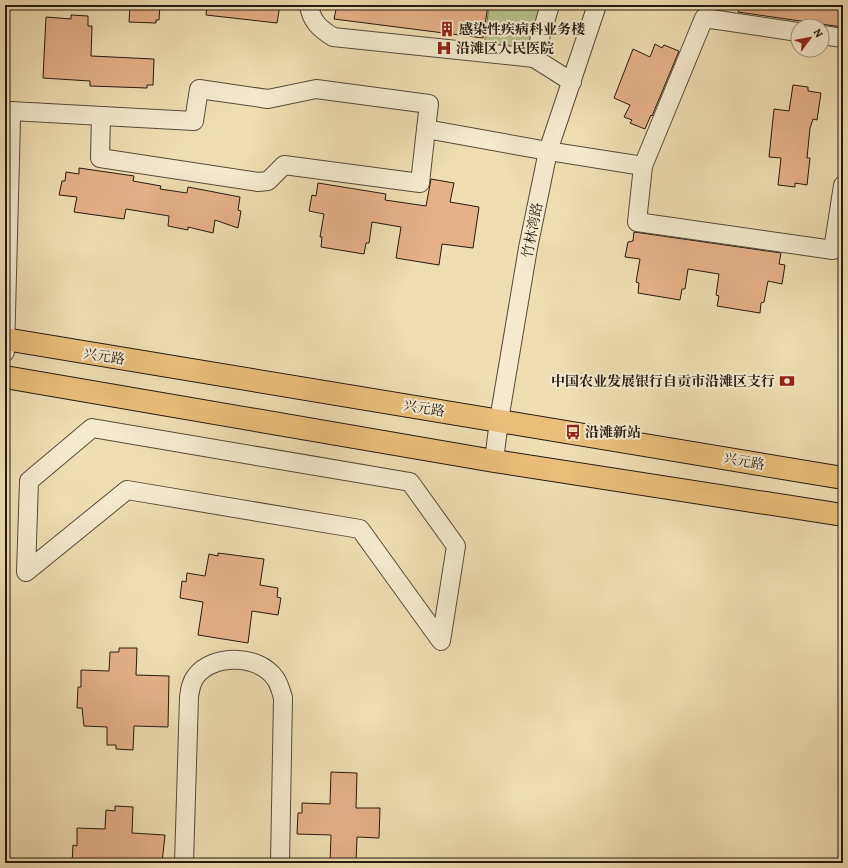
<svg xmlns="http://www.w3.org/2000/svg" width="848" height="868" font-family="Alegreya,'Noto Serif SC',serif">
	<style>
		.grass { fill: #b7c28e; stroke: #6e6e50 }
		.building { fill: #e5b189; stroke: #251a11 }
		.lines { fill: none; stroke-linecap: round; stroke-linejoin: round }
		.minor-casing { stroke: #584b3a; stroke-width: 20 }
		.major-casing { stroke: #251a11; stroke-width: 24 }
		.minor { stroke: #f5e9ce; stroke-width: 18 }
		.major { stroke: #e8be7a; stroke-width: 22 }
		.labels { text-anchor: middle; stroke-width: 4; stroke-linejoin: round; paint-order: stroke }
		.poi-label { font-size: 14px; font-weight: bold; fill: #251a11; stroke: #f5e9ce; text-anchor: start }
		.street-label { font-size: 14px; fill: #251a11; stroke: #f5e9ce }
	</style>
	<rect width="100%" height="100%" fill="#f0ddb3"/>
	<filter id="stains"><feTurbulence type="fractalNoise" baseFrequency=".005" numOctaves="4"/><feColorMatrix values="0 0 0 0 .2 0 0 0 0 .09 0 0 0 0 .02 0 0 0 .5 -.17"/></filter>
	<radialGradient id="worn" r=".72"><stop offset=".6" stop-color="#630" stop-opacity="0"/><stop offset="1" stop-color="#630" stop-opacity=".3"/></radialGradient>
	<path class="grass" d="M489,5H544L532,46L526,52L484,48Z"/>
	<g class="building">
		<path d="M130,5H160L159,20H156V23L129,22Z"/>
		<path d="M207,5H280L277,23L206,15Z"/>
		<path d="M337,5H488L483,38L334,19Z"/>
		<path d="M739,5H843L842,27L738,12Z"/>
		<path d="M71,15L88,16V26H92L91,56L154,59L153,85H147V88L90,86V81L43,78L46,17L71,19Z"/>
		<path d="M655,44L662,48L664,45L679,51L652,116L651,115L645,129L630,123L632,120L624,117L630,105L614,98L633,49L650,57Z"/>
		<path d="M793,85L808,87V91L821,93L817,120L813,119L810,128L807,158H810L807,185L795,183V187L778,185L781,158L769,157L774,109L789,111Z"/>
		<path d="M79,168L134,176L133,181L161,186L160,189L187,193L188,187L240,197L238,210L241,211L238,228L215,220L213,233L188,227V230L168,226L169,216L126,209L124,219L74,212L77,197L59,195L62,181H65L66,172L79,174Z"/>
		<path d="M431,179L454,183L450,202L479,207L473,248L442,244L439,265L396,258L401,227L372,222L369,243H366L364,254L321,247L322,237H320L324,214L309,211L312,195L316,196L318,183L386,194L385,200L426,206Z"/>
		<path d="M634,232L781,253L779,264L785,265L782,284L768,281L764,302L761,303L760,313L717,306L719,296L716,295L719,274L688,269L685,289H682L680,300L638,293L639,283L636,282L640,259L625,257L628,242L633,241Z"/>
		<path d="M218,553L264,559L260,585L278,588L277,597L281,598L278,615L252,611L248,643L198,635L203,602L180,598L182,581L186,582L187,573L205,576L209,554L218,556Z"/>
		<path d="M119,648H137L136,675L169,676L168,727L134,726L133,750L116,749V745H107V727L84,726L82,708H77L78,687H81V670L109,671L110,652H119Z"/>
		<path d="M331,772L357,773L356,808H380L379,838L357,837L356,863H330L331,835L297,834L298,813H302V803L330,804Z"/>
		<path d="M115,806L133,807L132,833L165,835L162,863H72L73,845L77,846V828L105,829L106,810L115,811Z"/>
	</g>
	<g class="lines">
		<g class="minor-casing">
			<g id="minor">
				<path d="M309,5C311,21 320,29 333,37L534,58L550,5"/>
				<path d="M798,32L704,18L643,166L637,222L833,250L843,185"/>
				<path d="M822,35L843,38"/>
				<path d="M534,58L572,82"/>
				<path d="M11,111L194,121L199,89L268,99L316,89L429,104L426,129L548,151L643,166"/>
				<path d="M101,116L100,158L258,182L268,181L284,165L420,183L426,129"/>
				<path d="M5,352L11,119"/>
				<path d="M92,428L410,482L456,546L441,641L360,529L127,490L26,572L29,481Z"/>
				<path d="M494,461L499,420L528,248L548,151L597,5"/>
				<path d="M184,863L189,697C190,690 191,682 196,676C213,654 258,654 275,678C279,683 281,691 283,698L280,863"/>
			</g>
		</g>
		<g class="major-casing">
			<g id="major">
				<path d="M5,339L843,478"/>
				<path d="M5,377L494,461L843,515"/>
			</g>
		</g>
		<use href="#minor" class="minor"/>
		<use href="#major" class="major"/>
	</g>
	<defs>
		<g id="building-bare" transform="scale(1.2)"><path d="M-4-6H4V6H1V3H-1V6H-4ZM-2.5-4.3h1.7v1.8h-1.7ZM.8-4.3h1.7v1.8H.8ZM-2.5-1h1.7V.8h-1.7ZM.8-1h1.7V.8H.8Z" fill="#8f2418" stroke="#f5e9ce" stroke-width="2.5" paint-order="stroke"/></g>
		<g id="hospital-bare" transform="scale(1.2)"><path d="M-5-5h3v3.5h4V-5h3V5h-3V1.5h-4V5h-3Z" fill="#8f2418" stroke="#f5e9ce" stroke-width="2.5" paint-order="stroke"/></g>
		<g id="bank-bare" transform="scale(1.2)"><path d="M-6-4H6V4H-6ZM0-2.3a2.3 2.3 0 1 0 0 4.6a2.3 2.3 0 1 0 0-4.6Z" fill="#8f2418" stroke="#f5e9ce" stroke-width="2.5" paint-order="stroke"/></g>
		<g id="bus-bare" transform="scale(1.2)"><path d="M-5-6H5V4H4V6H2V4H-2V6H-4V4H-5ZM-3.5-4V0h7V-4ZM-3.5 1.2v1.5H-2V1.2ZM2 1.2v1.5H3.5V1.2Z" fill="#8f2418" stroke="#f5e9ce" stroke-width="2.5" paint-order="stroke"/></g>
	</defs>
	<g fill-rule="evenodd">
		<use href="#building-bare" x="447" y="29"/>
		<use href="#hospital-bare" x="444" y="48"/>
		<use href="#bank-bare" x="787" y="381"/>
		<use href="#bus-bare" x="573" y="432"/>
	</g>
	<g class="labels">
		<g class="poi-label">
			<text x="459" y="34">感染性疾病科业务楼</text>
			<text x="456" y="53">沿滩区人民医院</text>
			<text x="775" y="386" text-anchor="end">中国农业发展银行自贡市沿滩区支行</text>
			<text x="585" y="437">沿滩新站</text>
		</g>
		<g class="street-label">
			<text transform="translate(532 230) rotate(-79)" y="5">竹林湾路</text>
			<text transform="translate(104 356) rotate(9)" y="5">兴元路</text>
			<text transform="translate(424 408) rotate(9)" y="5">兴元路</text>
			<text transform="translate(744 461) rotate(10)" y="5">兴元路</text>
		</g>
	</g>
	<rect width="848" height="868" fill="none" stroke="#f0ddb3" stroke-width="20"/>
	<rect x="6" y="6" width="836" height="856" fill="none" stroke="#251a11" stroke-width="2"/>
	<rect x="10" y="10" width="828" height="848" fill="none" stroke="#251a11"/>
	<g transform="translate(810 38) rotate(58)"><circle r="19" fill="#f5e9ce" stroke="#a29682"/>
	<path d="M0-3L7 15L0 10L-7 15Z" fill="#8f2418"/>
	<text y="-6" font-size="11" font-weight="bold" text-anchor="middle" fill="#251a11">N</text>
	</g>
	<rect width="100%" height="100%" filter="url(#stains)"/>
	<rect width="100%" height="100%" fill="url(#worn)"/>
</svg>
